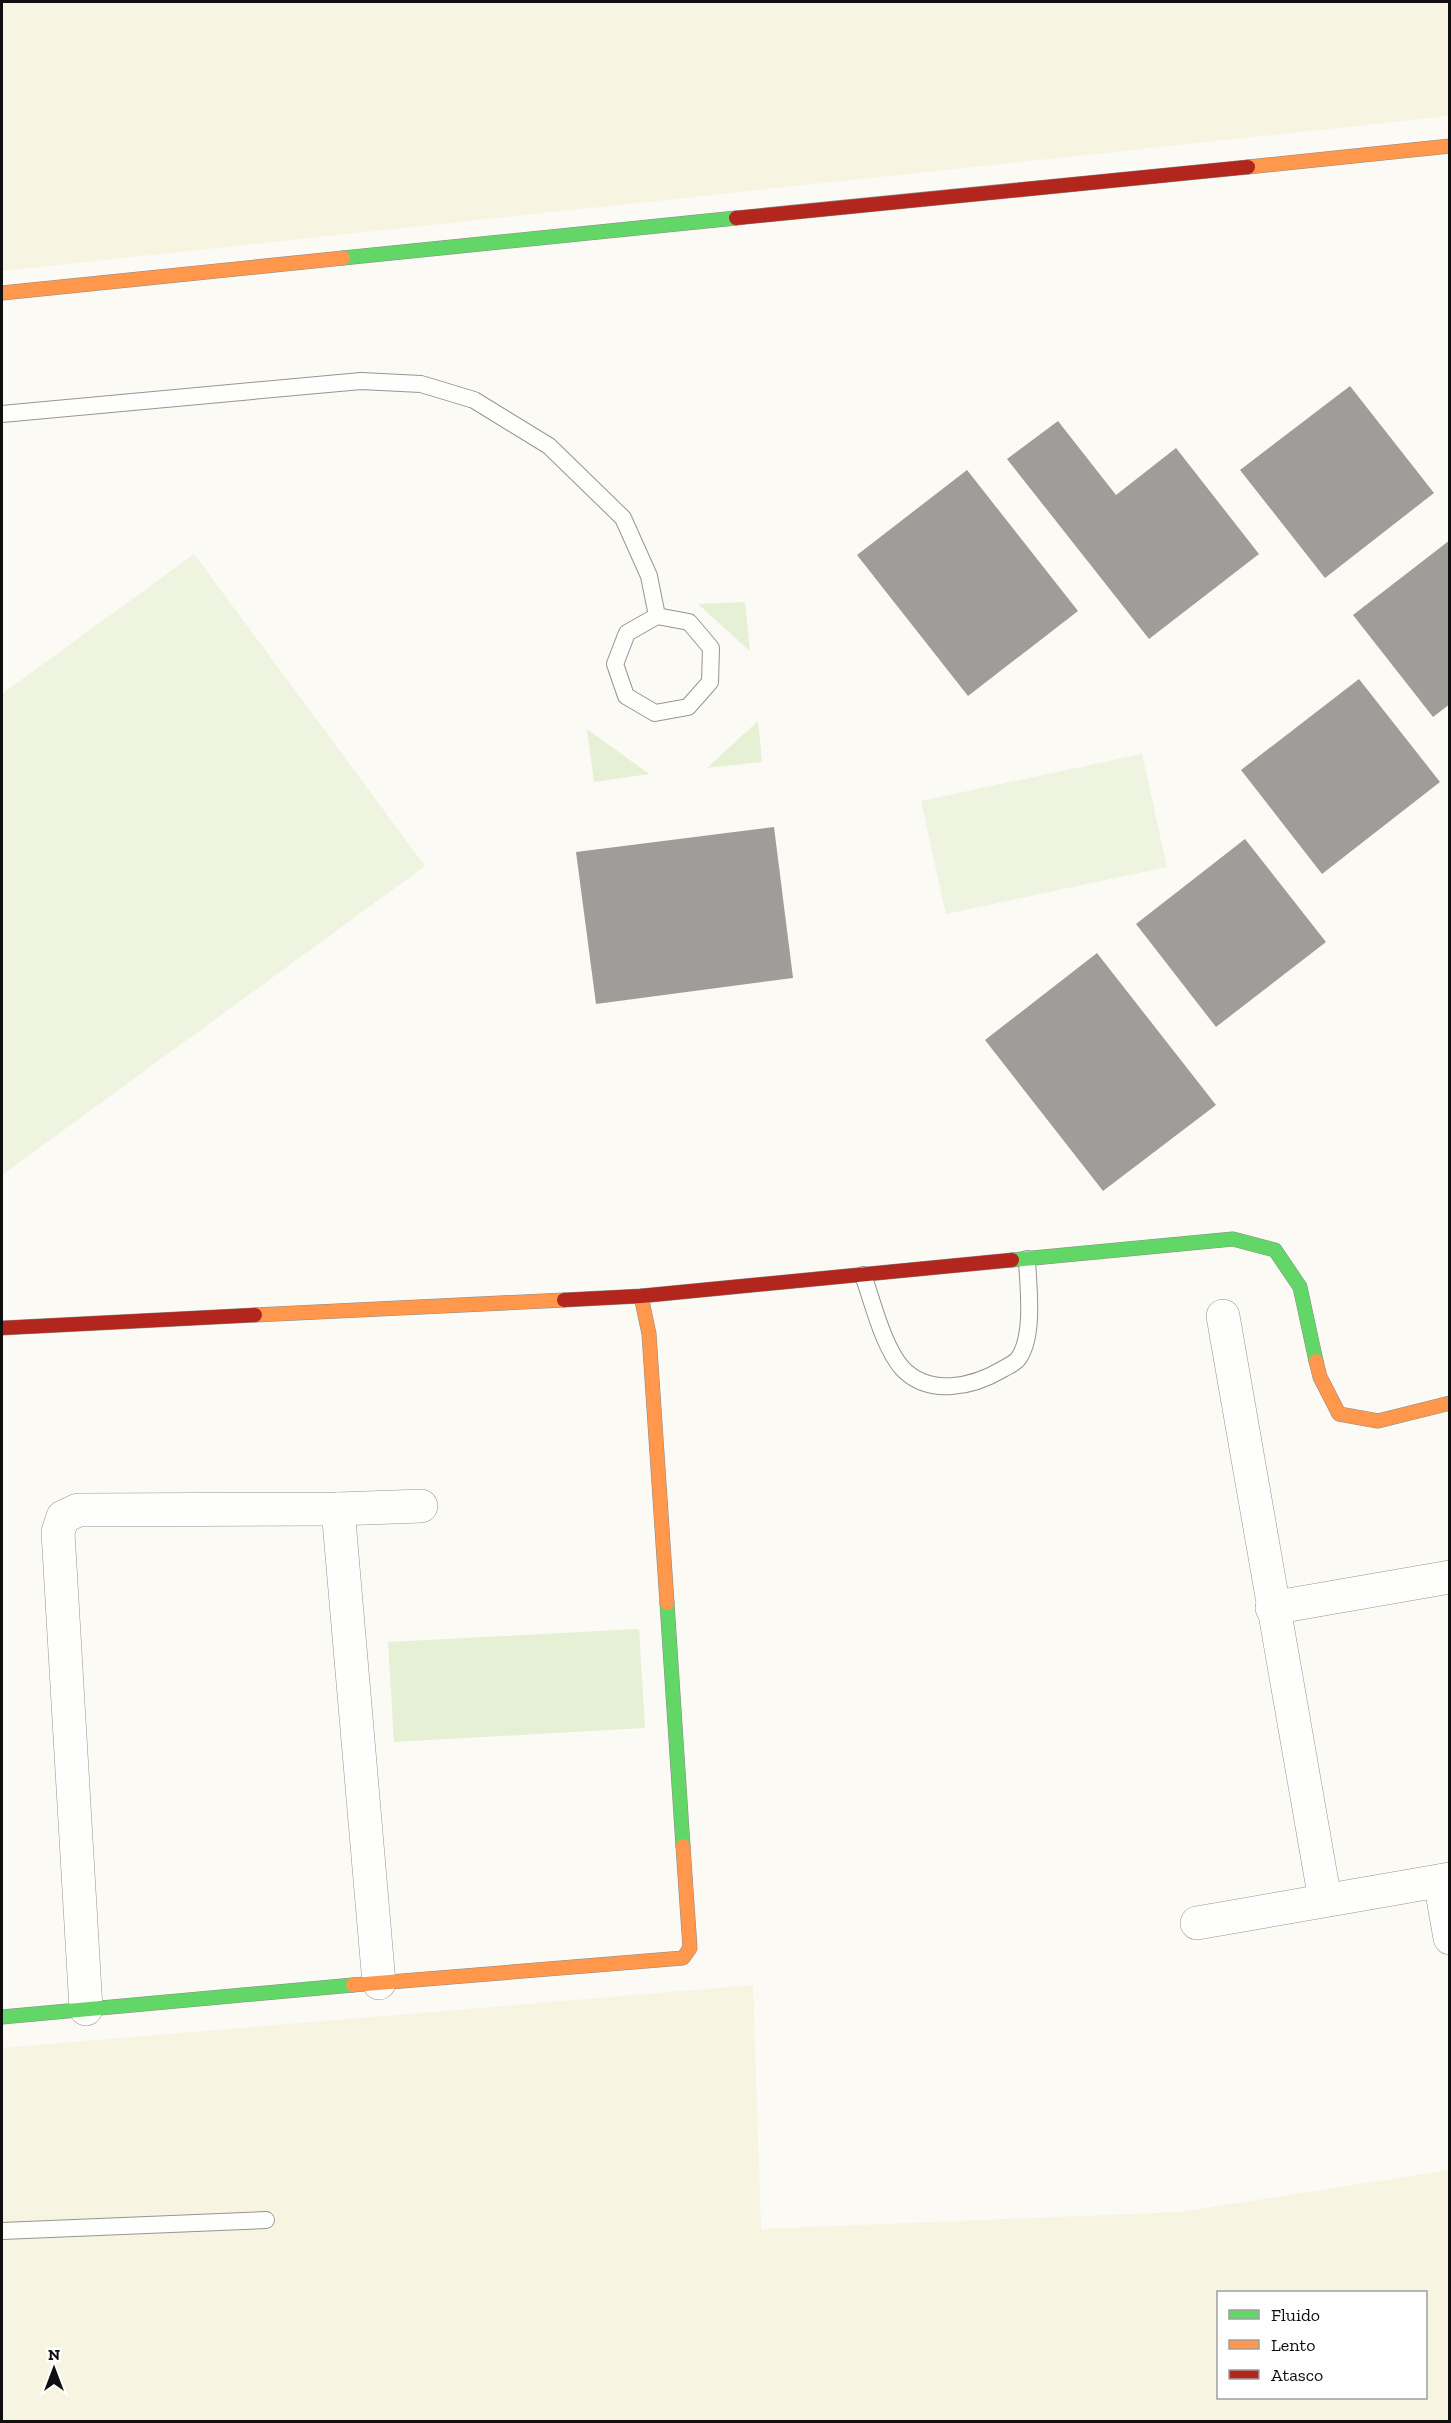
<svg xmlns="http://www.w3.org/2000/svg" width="1451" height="2423" font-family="'Zilla Slab',serif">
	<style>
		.farmland { fill: #f7f4e1; fill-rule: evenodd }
		.green { fill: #e6f0d5 }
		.pitch { fill: #eef4df }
		.building { fill: #9f9d99 }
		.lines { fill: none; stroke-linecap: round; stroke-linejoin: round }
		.lane-casing { stroke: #959592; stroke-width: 18 }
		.street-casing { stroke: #959592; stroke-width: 34 }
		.fast-casing { stroke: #8c8b89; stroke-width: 15 }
		.slow-casing { stroke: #8c8b89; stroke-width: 15 }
		.jam-casing { stroke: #8c8b89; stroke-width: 15 }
		.lane { stroke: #fefefd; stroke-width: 16 }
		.street { stroke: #fefefd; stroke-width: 33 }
		.fast { stroke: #63d668; stroke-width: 14 }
		.slow { stroke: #ff974d; stroke-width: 14 }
		.jam { stroke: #b3261e; stroke-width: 14 }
	</style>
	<rect width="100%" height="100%" fill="#fbfaf4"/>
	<g class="farmland">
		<path d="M2,2H1449V116L2,271Z"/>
		<path d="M753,1985L761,2229L1180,2212L1449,2170V2421L2,2422V2048ZM1218,2292H1426V2398H1218Z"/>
	</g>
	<g class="green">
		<path d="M745,602L750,651L698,604Z"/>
		<path d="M758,721L762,762L707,768Z"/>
		<path d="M587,729L649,774L594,782Z"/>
		<path d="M639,1629L645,1728L394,1742L388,1642Z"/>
	</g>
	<g class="pitch">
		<path d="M194,554L425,866L2,1175V694Z"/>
		<path d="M1142,754L1167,867L946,914L921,801Z"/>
	</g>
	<g class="building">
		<path d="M1350,386L1434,493L1325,578L1240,470Z"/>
		<path d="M1058,421L1116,495L1176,448L1259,554L1149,639L1007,459Z"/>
		<path d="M967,470L1078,611L968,696L857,555Z"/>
		<path d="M1450,540V704L1433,717L1353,615Z"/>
		<path d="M1359,679L1440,782L1322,874L1241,770Z"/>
		<path d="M774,827L793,978L596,1004L576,852Z"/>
		<path d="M1245,839L1326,942L1216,1027L1136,924Z"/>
		<path d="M1097,953L1216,1105L1103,1191L985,1040Z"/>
	</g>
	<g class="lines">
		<g class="lane-casing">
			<g id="lane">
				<path d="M2,414L361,381L421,384L474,400L549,446L623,518L649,576L657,616"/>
				<path d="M657,616L689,622L711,648L710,682L688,707L655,713L626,696L615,664L627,633Z"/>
				<path d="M863,1275C873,1303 883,1346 902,1368C929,1397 973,1387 1003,1369C1008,1366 1015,1363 1018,1359C1035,1336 1028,1286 1027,1259"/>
				<path d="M2,2231L266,2220"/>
			</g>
		</g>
		<g class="street-casing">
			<g id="street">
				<path d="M1223,1316L1325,1900"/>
				<path d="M338,1509L379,1983"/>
				<path d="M1272,1608L1450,1577"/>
				<path d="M1440,1881L1450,1938"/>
				<path d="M1197,1923L1450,1879"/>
				<path d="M86,2009L58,1532L63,1517L78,1510L338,1509L421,1506"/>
			</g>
		</g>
		<g class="fast-casing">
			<g id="fast">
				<path d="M343,258L736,218"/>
				<path d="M1012,1260L1233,1239L1275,1250L1300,1287L1316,1361"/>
				<path d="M667,1603L683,1846"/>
				<path d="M2,2017L353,1985"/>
			</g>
		</g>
		<g class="slow-casing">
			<g id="slow">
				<path d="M1248,167L1450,146"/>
				<path d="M2,293L343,258"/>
				<path d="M641,1296L649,1334L667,1603"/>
				<path d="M255,1315L564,1300"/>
				<path d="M1316,1361L1320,1377L1339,1414L1378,1421L1450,1403"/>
				<path d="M353,1985L683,1958L690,1948L683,1846"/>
			</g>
		</g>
		<g class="jam-casing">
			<g id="jam">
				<path d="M736,218L1248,167"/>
				<path d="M564,1300L641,1296L1012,1260"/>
				<path d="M2,1328L255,1315"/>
			</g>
		</g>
		<use href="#lane" class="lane"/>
		<use href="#street" class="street"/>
		<use href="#fast" class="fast"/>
		<use href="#slow" class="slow"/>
		<use href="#jam" class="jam"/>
	</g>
	<rect width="1451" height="2423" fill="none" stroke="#0f0f0f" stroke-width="6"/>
	<rect x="1217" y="2291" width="210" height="108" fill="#ffffff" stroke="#9f9f9f" stroke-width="1.5"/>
	<rect x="1229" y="2310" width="30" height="9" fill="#63d668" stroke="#9f9f9f" stroke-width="1.5"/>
	<text x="1271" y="2321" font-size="18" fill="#0f0f0f">Fluido</text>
	<rect x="1229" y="2340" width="30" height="9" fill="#ff974d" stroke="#9f9f9f" stroke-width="1.5"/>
	<text x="1271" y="2351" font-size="18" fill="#0f0f0f">Lento</text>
	<rect x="1229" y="2370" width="30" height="9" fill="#b3261e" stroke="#9f9f9f" stroke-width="1.5"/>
	<text x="1271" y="2381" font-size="18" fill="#0f0f0f">Atasco</text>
	<g transform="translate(54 2369)" stroke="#ffffff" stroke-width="4.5" paint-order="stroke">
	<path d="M0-4.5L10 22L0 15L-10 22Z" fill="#0f0f0f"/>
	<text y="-9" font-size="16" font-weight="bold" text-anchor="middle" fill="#0f0f0f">N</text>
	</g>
</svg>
